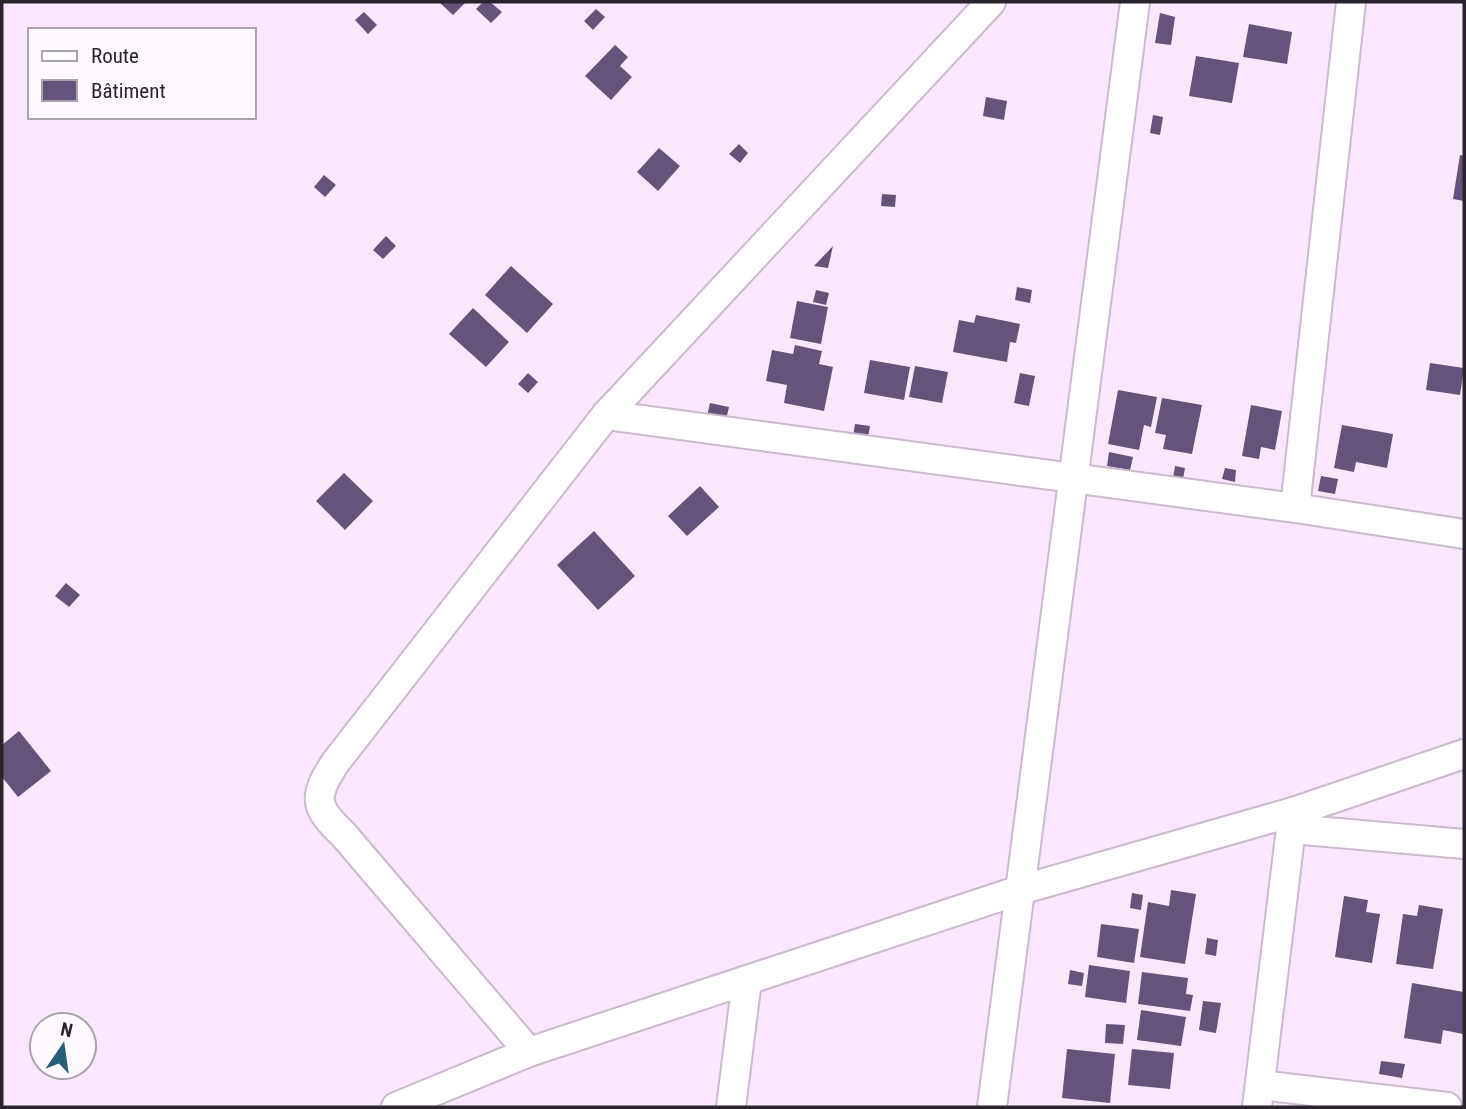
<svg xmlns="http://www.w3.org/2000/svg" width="1466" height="1109" font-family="'Roboto Condensed',sans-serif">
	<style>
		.building { fill: #64547b }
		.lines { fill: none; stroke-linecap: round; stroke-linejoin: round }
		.minor-casing { stroke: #cbbace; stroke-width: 32 }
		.minor { stroke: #fff; stroke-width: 28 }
	</style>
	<rect width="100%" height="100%" fill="#f9e8fd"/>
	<g class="building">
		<path d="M439,2H466L453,15Z"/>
		<path d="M483,2H490L502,12L491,23L476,9Z"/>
		<path d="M596,9L605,17L593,30L584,21Z"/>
		<path d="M364,12L377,25L368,34L355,20Z"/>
		<path d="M1160,13L1175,17L1171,45L1155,43Z"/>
		<path d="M1249,24L1292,32L1287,64L1243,57Z"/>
		<path d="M615,45L628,57L620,66L632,77L611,100L585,76Z"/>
		<path d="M1196,56L1239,63L1232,103L1189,96Z"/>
		<path d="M986,97L1007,101L1004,120L983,116Z"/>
		<path d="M1153,115L1163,117L1160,135L1150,133Z"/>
		<path d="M739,144L748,153L740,163L729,154Z"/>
		<path d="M659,148L680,166L658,191L637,172Z"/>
		<path d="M1460,155L1464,156V201L1453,199Z"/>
		<path d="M324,175L336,185L325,197L314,187Z"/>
		<path d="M882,194L896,195L895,207L881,206Z"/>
		<path d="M386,236L396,246L383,259L373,250Z"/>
		<path d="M833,246L828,268L814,266Z"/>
		<path d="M511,266L553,304L527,333L485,295Z"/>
		<path d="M1017,287L1032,290L1030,303L1015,300Z"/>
		<path d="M816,290L829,293L826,305L813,302Z"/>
		<path d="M797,301L828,307L821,344L790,338Z"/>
		<path d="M473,308L509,342L486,367L449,334Z"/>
		<path d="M976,315L1020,324L1016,343L1010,342L1007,362L953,352L959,320L974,323Z"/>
		<path d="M795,345L822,351L819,364L833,367L824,411L784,403L787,385L766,381L772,350L793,354Z"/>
		<path d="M870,360L910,367L904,400L864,393Z"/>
		<path d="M1430,363L1464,368L1460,395L1426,390Z"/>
		<path d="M915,366L948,372L942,403L909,397Z"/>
		<path d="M528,373L538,382L528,393L518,384Z"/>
		<path d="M1020,373L1035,376L1029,406L1014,403Z"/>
		<path d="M1118,390L1157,397L1151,427L1144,425L1139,450L1108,444Z"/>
		<path d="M1162,398L1202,405L1192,454L1163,449L1166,435L1155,433Z"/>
		<path d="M710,403L729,407L726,420L707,416Z"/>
		<path d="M1251,405L1282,411L1275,450L1261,447L1259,459L1242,456Z"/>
		<path d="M855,424L870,426L868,438L853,436Z"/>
		<path d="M1342,425L1393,434L1387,468L1356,462L1354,472L1334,468Z"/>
		<path d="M1109,452L1133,457L1130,470L1107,466Z"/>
		<path d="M1175,466L1185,468L1183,479L1173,478Z"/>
		<path d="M1225,468L1236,470L1235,482L1222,479Z"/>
		<path d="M344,473L373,501L345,530L316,501Z"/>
		<path d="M1321,476L1338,479L1335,494L1318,491Z"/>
		<path d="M700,486L719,507L687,536L668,516Z"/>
		<path d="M594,531L635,576L598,610L557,565Z"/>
		<path d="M66,583L80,595L69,607L55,596Z"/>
		<path d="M19,731L51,771L18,797L2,777V745Z"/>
		<path d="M1171,890L1196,894L1185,964L1140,957L1148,902L1169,906Z"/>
		<path d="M1132,893L1143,895L1141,910L1130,908Z"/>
		<path d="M1344,896L1368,900L1366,912L1380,914L1372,963L1335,957Z"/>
		<path d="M1419,905L1443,909L1433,969L1396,964L1403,914L1417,916Z"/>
		<path d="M1101,924L1139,929L1134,963L1097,957Z"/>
		<path d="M1207,938L1218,940L1216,956L1205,954Z"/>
		<path d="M1089,965L1130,971L1126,1003L1085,997Z"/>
		<path d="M1070,970L1084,973L1082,986L1068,984Z"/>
		<path d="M1142,972L1188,978L1186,994L1193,995L1190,1011L1138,1004Z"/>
		<path d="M1412,983L1464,992L1463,1034L1443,1030L1441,1044L1404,1038Z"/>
		<path d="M1203,1001L1221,1003L1216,1033L1199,1030Z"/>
		<path d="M1141,1010L1186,1017L1181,1046L1137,1040Z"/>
		<path d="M1106,1024L1125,1025L1123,1044L1105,1043Z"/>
		<path d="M1067,1049L1115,1054L1110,1103L1062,1098Z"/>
		<path d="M1132,1049L1174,1053L1170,1089L1128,1085Z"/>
		<path d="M1381,1061L1405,1064L1402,1078L1379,1074Z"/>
	</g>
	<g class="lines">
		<g class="minor-casing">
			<g id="minor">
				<path d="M606,415L1295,508L1464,534"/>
				<path d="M1295,508L1351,2"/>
				<path d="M1292,829L1464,844"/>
				<path d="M529,1052L343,834C314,807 313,797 335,763L606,415L991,2"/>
				<path d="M1260,1085L1447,1107"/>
				<path d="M396,1107L529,1052L1020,890L1293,812L1464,754"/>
				<path d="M731,1107L747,980"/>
				<path d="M992,1107L1135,2"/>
				<path d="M1257,1107L1293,812"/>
			</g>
		</g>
		<use href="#minor" class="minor"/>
	</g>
	<rect width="1466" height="1109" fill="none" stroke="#2a242c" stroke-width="7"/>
	<rect x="28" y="28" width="228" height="91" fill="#fefaff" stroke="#a9a4ab" stroke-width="2"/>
	<rect x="42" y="51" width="35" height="10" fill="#ffffff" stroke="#a9a4ab" stroke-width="2"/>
	<text x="91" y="63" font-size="21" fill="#2a242c">Route</text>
	<rect x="42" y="80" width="35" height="21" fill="#64547b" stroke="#a9a4ab" stroke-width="2"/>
	<text x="91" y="98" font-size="21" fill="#2a242c">Bâtiment</text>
	<g transform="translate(63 1046) rotate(13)"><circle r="33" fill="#fefaff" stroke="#a9a4ab" stroke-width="2"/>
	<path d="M0-5L12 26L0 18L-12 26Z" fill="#255f78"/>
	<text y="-10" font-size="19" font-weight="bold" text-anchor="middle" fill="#2a242c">N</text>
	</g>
</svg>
